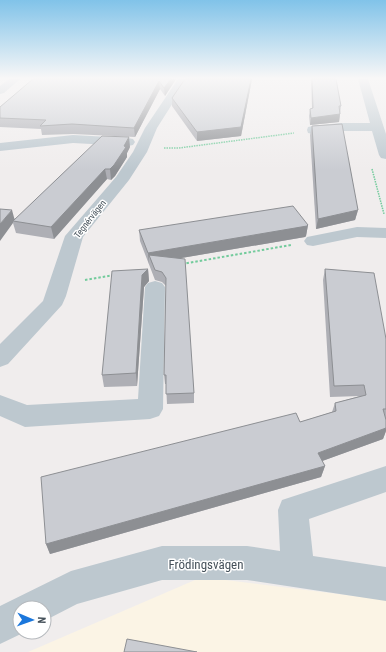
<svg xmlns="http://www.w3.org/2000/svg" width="386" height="652" font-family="'Roboto Condensed',sans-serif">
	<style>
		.commercial { fill: #fbf4e5 }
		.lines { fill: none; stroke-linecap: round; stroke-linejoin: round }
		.path-far1 { stroke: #73cb9c; stroke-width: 1.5; stroke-dasharray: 1.5 1; stroke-linecap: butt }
		.path { stroke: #73cb9c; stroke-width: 2; stroke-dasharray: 2.5 2; stroke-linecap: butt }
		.minor { fill: #bdc8cf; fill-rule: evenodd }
		.wall { fill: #aeafb5 }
		.shaded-wall { fill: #8d8f93 }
		.building { fill: #caccd2; stroke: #8d8f93 }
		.labels { text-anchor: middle; stroke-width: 3; stroke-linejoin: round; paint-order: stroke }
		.far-street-label { font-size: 9px; fill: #45515a; stroke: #fff }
		.near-street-label { font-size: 13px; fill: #45515a; stroke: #fff }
	</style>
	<rect width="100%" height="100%" fill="#f0eded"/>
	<path class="commercial" d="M202,577L386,600V652H28Z"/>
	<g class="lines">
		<g class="path-far1">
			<path d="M164,148H179L294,133"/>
			<path d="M372,169L384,214"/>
		</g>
		<g class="path">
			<path d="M182,264L291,245"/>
			<path d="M85,280L114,275"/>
		</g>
		<g class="minor">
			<path d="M9,79H20L4,93L0,94V86Z"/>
			<path d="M178,79H188L157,128L147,152L129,180L83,237L66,296L62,305L8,364L0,367V344L43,301L65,236L116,177L133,152L145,128Z"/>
			<path d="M358,79H368L386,134V159L381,158L379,155L372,131H341L313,134L308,133L307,130L308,127L313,126L341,123H370Z"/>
			<path d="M73,135L128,138L133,139L135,142L133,145L128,146L73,143L0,151V143Z"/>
			<path d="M357,227L386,228V238L357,237L313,246L307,245L304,241L307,237Z"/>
			<path d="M155,281L162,283L165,287L163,409L159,416L150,419L25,427L0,416V395L27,405L138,399L145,287L148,283Z"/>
			<path d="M386,466V492L309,519L313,556L386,567V601L247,580H162L77,604L44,621V608H20V632H25L0,644V606L71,571L162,546H247L280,551L278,510L282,500Z"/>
		</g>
	</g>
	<g class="wall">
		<path d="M33,79H176L165,96L160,89L135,137L73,134L42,135L41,129L0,127V107Z"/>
		<path d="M185,79H252L241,136L197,141L172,106V98Z"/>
		<path d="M311,79H336L341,106L339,122L310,125L309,116L310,109H312Z"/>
		<path d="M312,126L358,210L355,220L316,229L310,135Z"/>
		<path d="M130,147L127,153V157L115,176L111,180L107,179L54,239L16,233L13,223L0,209L15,219Z"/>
		<path d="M308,225L306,236L305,237L181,258L194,393V403L167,404L166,384H165L164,375L166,286L162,282L155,280L140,241L139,230Z"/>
		<path d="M148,269L149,281L144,287L137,386L104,387L102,375Z"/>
		<path d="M325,269L386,339V431L383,439L322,461L325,466L321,477L50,554L46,544L300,422L332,412L335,403L360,396L330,397L323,280Z"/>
	</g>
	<g class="shaded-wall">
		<path d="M171,79H176L165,96L164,88Z"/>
		<path d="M251,79H252L241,136L197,141V132Z"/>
		<path d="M159,81L160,89L135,137L134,128Z"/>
		<path d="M340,114L339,122L310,125L311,118Z"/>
		<path d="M129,137L130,147L127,153V157L115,176L111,180L110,169Z"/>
		<path d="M105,169L107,179L54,239L51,227Z"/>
		<path d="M12,210L15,221H13V223L0,241V224Z"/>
		<path d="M358,210L355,220L316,229L318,219Z"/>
		<path d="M308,225L306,236L305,237L152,263L149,255V264L148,253Z"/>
		<path d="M148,269L149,281L144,287L137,386L136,373L142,275Z"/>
		<path d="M386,428V431L383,439L314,464L318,453Z"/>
		<path d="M325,466L321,477L50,554L46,544Z"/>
	</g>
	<g class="building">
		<path d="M33,79H171L164,88L159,81L134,128L72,124L40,126L46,120L0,118V107Z"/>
		<path d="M185,79H251L241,127L197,132L172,98Z"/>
		<path d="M312,79H336L341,106H339L340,114L311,118L310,109L313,108Z"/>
		<path d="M342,124L358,210L318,219L312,126Z"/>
		<path d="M102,136L129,137L124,146L126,147L114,165L110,169H105L51,227L13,221Z"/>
		<path d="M293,206L308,225L307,226L148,253L139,230Z"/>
		<path d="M0,209L12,210L0,224Z"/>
		<path d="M149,255L185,259L194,393L166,394V375H164L166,278L162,272L155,270Z"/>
		<path d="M148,269L142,275L136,373L102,375L112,271Z"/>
		<path d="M325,269L374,273L386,339V409H383L386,420V428L318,453L325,466L46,544L41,477L296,413L300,422L336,411L335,403L366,395L364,385L334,386Z"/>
		<path d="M127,639L197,652H124Z"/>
	</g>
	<linearGradient id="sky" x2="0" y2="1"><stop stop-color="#81c3e9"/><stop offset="0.46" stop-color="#f8f7f7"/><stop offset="1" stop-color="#f8f7f7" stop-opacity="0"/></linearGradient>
	<rect width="386" height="170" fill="url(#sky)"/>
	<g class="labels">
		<g class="far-street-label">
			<text transform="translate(90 219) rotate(-52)" y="3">Tegnérvägen</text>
		</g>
		<g class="near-street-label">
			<text x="206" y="569">Frödingsvägen</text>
		</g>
	</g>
	<g transform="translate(32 620) rotate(92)"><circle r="19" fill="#ffffff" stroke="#b5b9bd"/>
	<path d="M0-3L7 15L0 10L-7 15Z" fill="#1b77dc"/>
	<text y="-6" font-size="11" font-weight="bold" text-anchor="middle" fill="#45515a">N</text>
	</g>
</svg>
